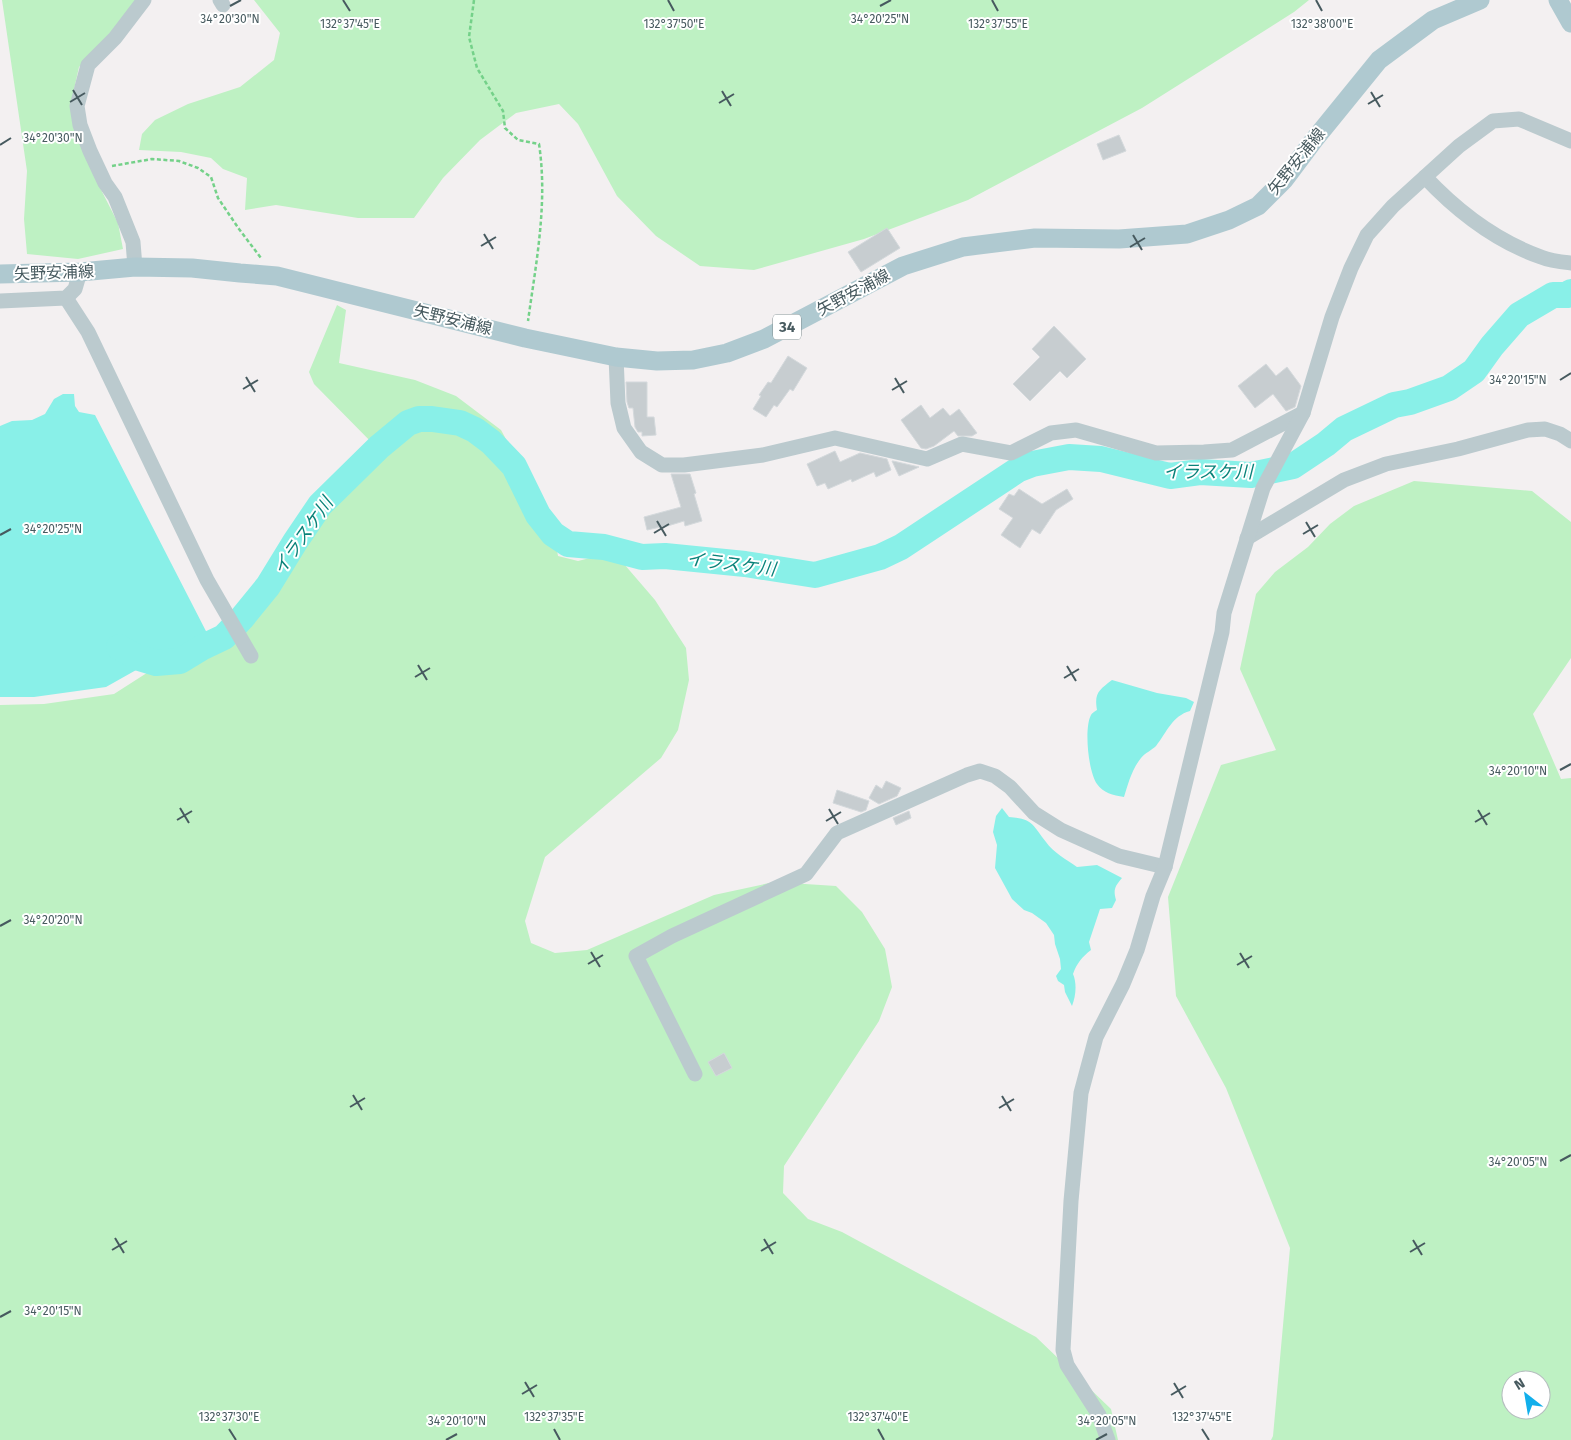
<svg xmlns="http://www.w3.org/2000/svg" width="1571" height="1440" font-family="'Fira Sans','Noto Sans JP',sans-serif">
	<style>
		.green { fill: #bef1c3; fill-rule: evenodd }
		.water { fill: #89f0e8 }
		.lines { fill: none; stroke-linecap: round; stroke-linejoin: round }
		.river { stroke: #89f0e8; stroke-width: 26 }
		.building { fill: #c7cdd0; stroke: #d4d9dc }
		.path { stroke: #74d189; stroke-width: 2.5; stroke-dasharray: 4 2.5; stroke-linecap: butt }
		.minor { stroke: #bbcace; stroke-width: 15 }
		.major { stroke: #afc9d0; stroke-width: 19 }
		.ticks { fill: none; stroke: #475a5f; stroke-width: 2 }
		.labels { text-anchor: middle; stroke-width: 4; stroke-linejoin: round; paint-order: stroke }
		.shield { fill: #fff; stroke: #7e8c8f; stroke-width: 1 }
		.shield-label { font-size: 15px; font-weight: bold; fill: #475a5f }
		.street-label { font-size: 16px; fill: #475a5f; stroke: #fff }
		.water-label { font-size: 18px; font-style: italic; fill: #098279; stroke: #fff }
		.ticks-label { font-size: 12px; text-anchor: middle; fill: #475a5f; stroke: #fff; stroke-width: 4; stroke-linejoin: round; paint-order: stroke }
	</style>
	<rect width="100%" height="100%" fill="#f3f0f1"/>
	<g class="green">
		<path d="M2,0H137L125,17L79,67L71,103L95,178L118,223L123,249L78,259L27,254L24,219L27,171Z"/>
		<path d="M254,0H1309L1294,12L1142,108L968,200L864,239L754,270L700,266L656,236L617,196L578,124L559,104L516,113L480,140L443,178L414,218H358L276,205L245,210L247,178L223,169L211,158L181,152L139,150L142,134L155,120L188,104L240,87L274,60L280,33Z"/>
		<path d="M337,305L346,310L339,363L415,380L456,396L501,430L552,524L558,556L578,561L602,555L618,557L655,600L686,648L689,680L678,730L661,758L545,857L525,921L531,943L555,953L587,950L714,895L774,882L836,886L862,912L885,949L892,987L879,1021L784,1166L783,1193L808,1219L842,1232L1036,1337L1111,1409L1118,1440H0V705L44,704L114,694L153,669L190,660L219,646L249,618L270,590L294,552L343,486L379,450L314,384L309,372Z"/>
		<path d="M1414,481L1532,491L1571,522V658L1533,714L1561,779L1571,778V1440H1271L1273,1436L1290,1248L1226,1088L1176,996L1168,897L1221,765L1276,750L1240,669L1256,594L1275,572L1308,547L1330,524L1354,506ZM1511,1380H1541V1410H1511Z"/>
	</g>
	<g class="water">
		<path d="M63,394H74L75,406L79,412L95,415L209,637L179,651L161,656L106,687L34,697H0V426L12,421L32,420L45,414L54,399Z"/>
		<path d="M1112,680L1157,693L1186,698L1194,702L1190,711C1172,716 1167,732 1156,746C1152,750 1145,753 1141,758C1132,769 1128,784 1124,797C1113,795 1103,793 1097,784C1088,771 1084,728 1091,715C1092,713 1095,711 1097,710C1094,693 1099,690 1112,680Z"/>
		<path d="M1002,808L1009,817C1033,819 1032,824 1046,842C1053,852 1067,860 1077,867L1097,865L1122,878C1115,886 1113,890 1116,900L1112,908L1100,909L1089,942L1091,950C1082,957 1077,963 1073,974C1077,983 1076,996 1072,1006L1065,992L1064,985L1058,981L1056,976L1061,969L1060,959L1055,944L1054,935L1046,923L1032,913L1024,910L1012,899L995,868L997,845L993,832L996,816Z"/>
	</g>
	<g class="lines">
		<path class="river" d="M119,647L136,657L156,663L180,661L203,647L224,637L242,618L268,586L295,542L320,505L379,447L408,423L419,419H432L460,423L475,430L491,442L514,466L538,515L553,534L568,544L604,547L642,557L665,556L745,564L815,575L880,557L901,547L1019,469L1032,464L1069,457L1101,459L1170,476L1200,472L1251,475L1293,466L1326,444L1344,429L1394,405L1410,402L1449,388L1474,371L1492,346L1519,315L1553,295H1567L1571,292"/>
	</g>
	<g class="building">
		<path d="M1119,135L1126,151L1103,160L1097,144Z"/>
		<path d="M887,228L900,248L861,272L848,252Z"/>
		<path d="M1054,326L1086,359L1067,378L1060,371L1030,401L1013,384L1040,357L1032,349Z"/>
		<path d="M788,356L807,368L793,391L790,389L777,407L774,405L766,417L753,409L761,396L759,395L768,382L771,383Z"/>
		<path d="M1266,364L1276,376L1287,367L1301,386L1295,407L1286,411L1273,394L1255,408L1238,386Z"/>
		<path d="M626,382H647V417H654L656,435L642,436V432H638L635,427L633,408H629L627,402Z"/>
		<path d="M921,405L930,418L943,408L950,416L959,409L977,433L972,436H958L954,431L934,446L926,449L921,448L901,420Z"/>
		<path d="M835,451L840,462L860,453L887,459L891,470L876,477L874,472L852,482L851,479L828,489L825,483L817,486L807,464Z"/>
		<path d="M892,461H893L919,467L899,476Z"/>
		<path d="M671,474H690L696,493L694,494L702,521L685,526L684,521L661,528V527L647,530L644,517L681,507Z"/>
		<path d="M1019,489L1042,504L1067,489L1073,499L1056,510L1040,534L1032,529L1020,548L1001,535L1013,518L999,509L1009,494L1014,496Z"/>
		<path d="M886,781L901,788L897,796L879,804L869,798L876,785L882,789Z"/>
		<path d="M837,790L869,801L866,810L861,812L833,803Z"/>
		<path d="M909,811L911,818L896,825L893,818Z"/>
		<path d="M724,1053L732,1068L716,1076L708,1062Z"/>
	</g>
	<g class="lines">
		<g class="path">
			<path d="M474,0L469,37L477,68L503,111L505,128L518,140L539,144C548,203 536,263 528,321"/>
			<path d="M112,166L152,159L179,161L198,168L211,177L218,198L239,229L261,258"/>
		</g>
		<g class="minor">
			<path d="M220,0L223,5"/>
			<path d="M1425,177C1457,211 1496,241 1541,257C1550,261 1561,262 1571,263"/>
			<path d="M135,267L133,242L115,197L105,183L90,151L80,125L77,106L88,65L115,38L144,0"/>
			<path d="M66,298L88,332L207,580L251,656"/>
			<path d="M0,301L66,298L75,289L80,272"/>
			<path d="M616,357L618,403L624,428L641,452L662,465H684L763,455L835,438L927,459L962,444L1011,453L1051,433L1076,430L1156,453L1204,452L1232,450L1303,413"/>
			<path d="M1247,538L1344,480L1386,464L1458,449L1528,430L1545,429L1560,434L1571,441"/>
			<path d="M695,1074L636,956L672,936L806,874L837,833L967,775L980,771L995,776L1010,787L1034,813L1061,830L1119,856L1165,867"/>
			<path d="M1108,1440L1099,1415L1067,1365L1063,1350L1071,1201L1081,1093L1096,1037L1123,984L1137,950L1153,896L1165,867L1203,710L1222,632L1224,613L1263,488L1303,413L1332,317L1351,268L1367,235L1393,206L1459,146L1493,121L1519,119L1571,141"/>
		</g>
		<g class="major">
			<path d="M1558,0L1571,23"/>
			<path d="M0,274L80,272L135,267L192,268L240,273L277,276L525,338L616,357L657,361L693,360L727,353L764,339L903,266L963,247L1035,238L1119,239L1187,234L1229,220L1258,206L1284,180L1314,140L1379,60L1433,20L1480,0"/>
		</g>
	</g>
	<path class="ticks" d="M343,0L350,11M668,0L674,11M992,0L998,11M1316,0L1322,11M230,6L241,0M880,6L891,0M73,90L82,105M722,91L731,106M1371,92L1380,107M70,102L85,93M719,103L734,94M1368,104L1383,95M0,145L11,138M484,234L493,249M1133,235L1142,250M481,246L496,237M1130,247L1145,238M246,377L255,392M895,378L904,393M1560,380L1571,373M243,389L258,380M892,390L907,381M657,521L666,536M1306,522L1315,537M654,533L669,524M1303,534L1318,525M0,535L11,529M418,665L427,680M1067,666L1076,681M415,677L430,668M1064,678L1079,669M1560,770L1571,764M180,808L189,823M829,809L838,824M1478,810L1487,825M177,820L192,811M826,821L841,812M1475,822L1490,813M0,926L11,920M591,952L600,967M1240,953L1249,968M588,964L603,955M1237,965L1252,956M353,1095L362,1110M1002,1096L1011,1111M350,1107L365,1098M999,1108L1014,1099M1560,1161L1571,1155M115,1238L124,1253M764,1239L773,1254M1413,1240L1422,1255M112,1250L127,1241M761,1251L776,1242M1410,1252L1425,1243M0,1317L11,1311M525,1382L534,1397M1174,1383L1183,1398M522,1394L537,1385M1171,1395L1186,1386M229,1429L236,1440M554,1429L560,1440M878,1429L884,1440M1202,1429L1209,1440M446,1440L457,1434M1096,1440L1107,1434"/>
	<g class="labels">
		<rect class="shield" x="773" y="314.5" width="28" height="25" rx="4"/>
		<g class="shield-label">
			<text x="787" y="332">34</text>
		</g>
		<g class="street-label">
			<text transform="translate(1296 161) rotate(-51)" y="6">矢野安浦線</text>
			<text transform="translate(54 272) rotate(-2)" y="6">矢野安浦線</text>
			<text transform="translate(853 292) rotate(-28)" y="6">矢野安浦線</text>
			<text transform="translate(453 319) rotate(14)" y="6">矢野安浦線</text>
		</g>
		<g class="water-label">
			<text x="1208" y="478">イラスケ川</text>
			<text transform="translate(303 536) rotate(-55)" y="6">イラスケ川</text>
			<text transform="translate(731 564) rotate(7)" y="6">イラスケ川</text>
		</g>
	</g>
	<g class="ticks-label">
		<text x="230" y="23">34°20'30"N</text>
		<text x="880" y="23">34°20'25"N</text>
		<text x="350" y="28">132°37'45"E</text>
		<text x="674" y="28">132°37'50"E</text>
		<text x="998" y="28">132°37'55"E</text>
		<text x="1322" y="28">132°38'00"E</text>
		<text x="53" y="142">34°20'30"N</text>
		<text x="1518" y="384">34°20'15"N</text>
		<text x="53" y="533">34°20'25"N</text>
		<text x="1518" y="775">34°20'10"N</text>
		<text x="53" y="924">34°20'20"N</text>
		<text x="1518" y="1166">34°20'05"N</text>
		<text x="53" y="1315">34°20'15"N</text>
		<text x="229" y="1421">132°37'30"E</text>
		<text x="554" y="1421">132°37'35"E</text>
		<text x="878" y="1421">132°37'40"E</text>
		<text x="1202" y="1421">132°37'45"E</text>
		<text x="457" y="1425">34°20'10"N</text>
		<text x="1107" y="1425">34°20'05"N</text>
	</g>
	<g transform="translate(1526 1395) rotate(329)"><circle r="24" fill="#ffffff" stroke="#b5bdbf"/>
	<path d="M0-4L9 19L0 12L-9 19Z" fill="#12afeb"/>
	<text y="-8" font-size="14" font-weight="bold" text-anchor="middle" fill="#475a5f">N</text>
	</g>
</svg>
